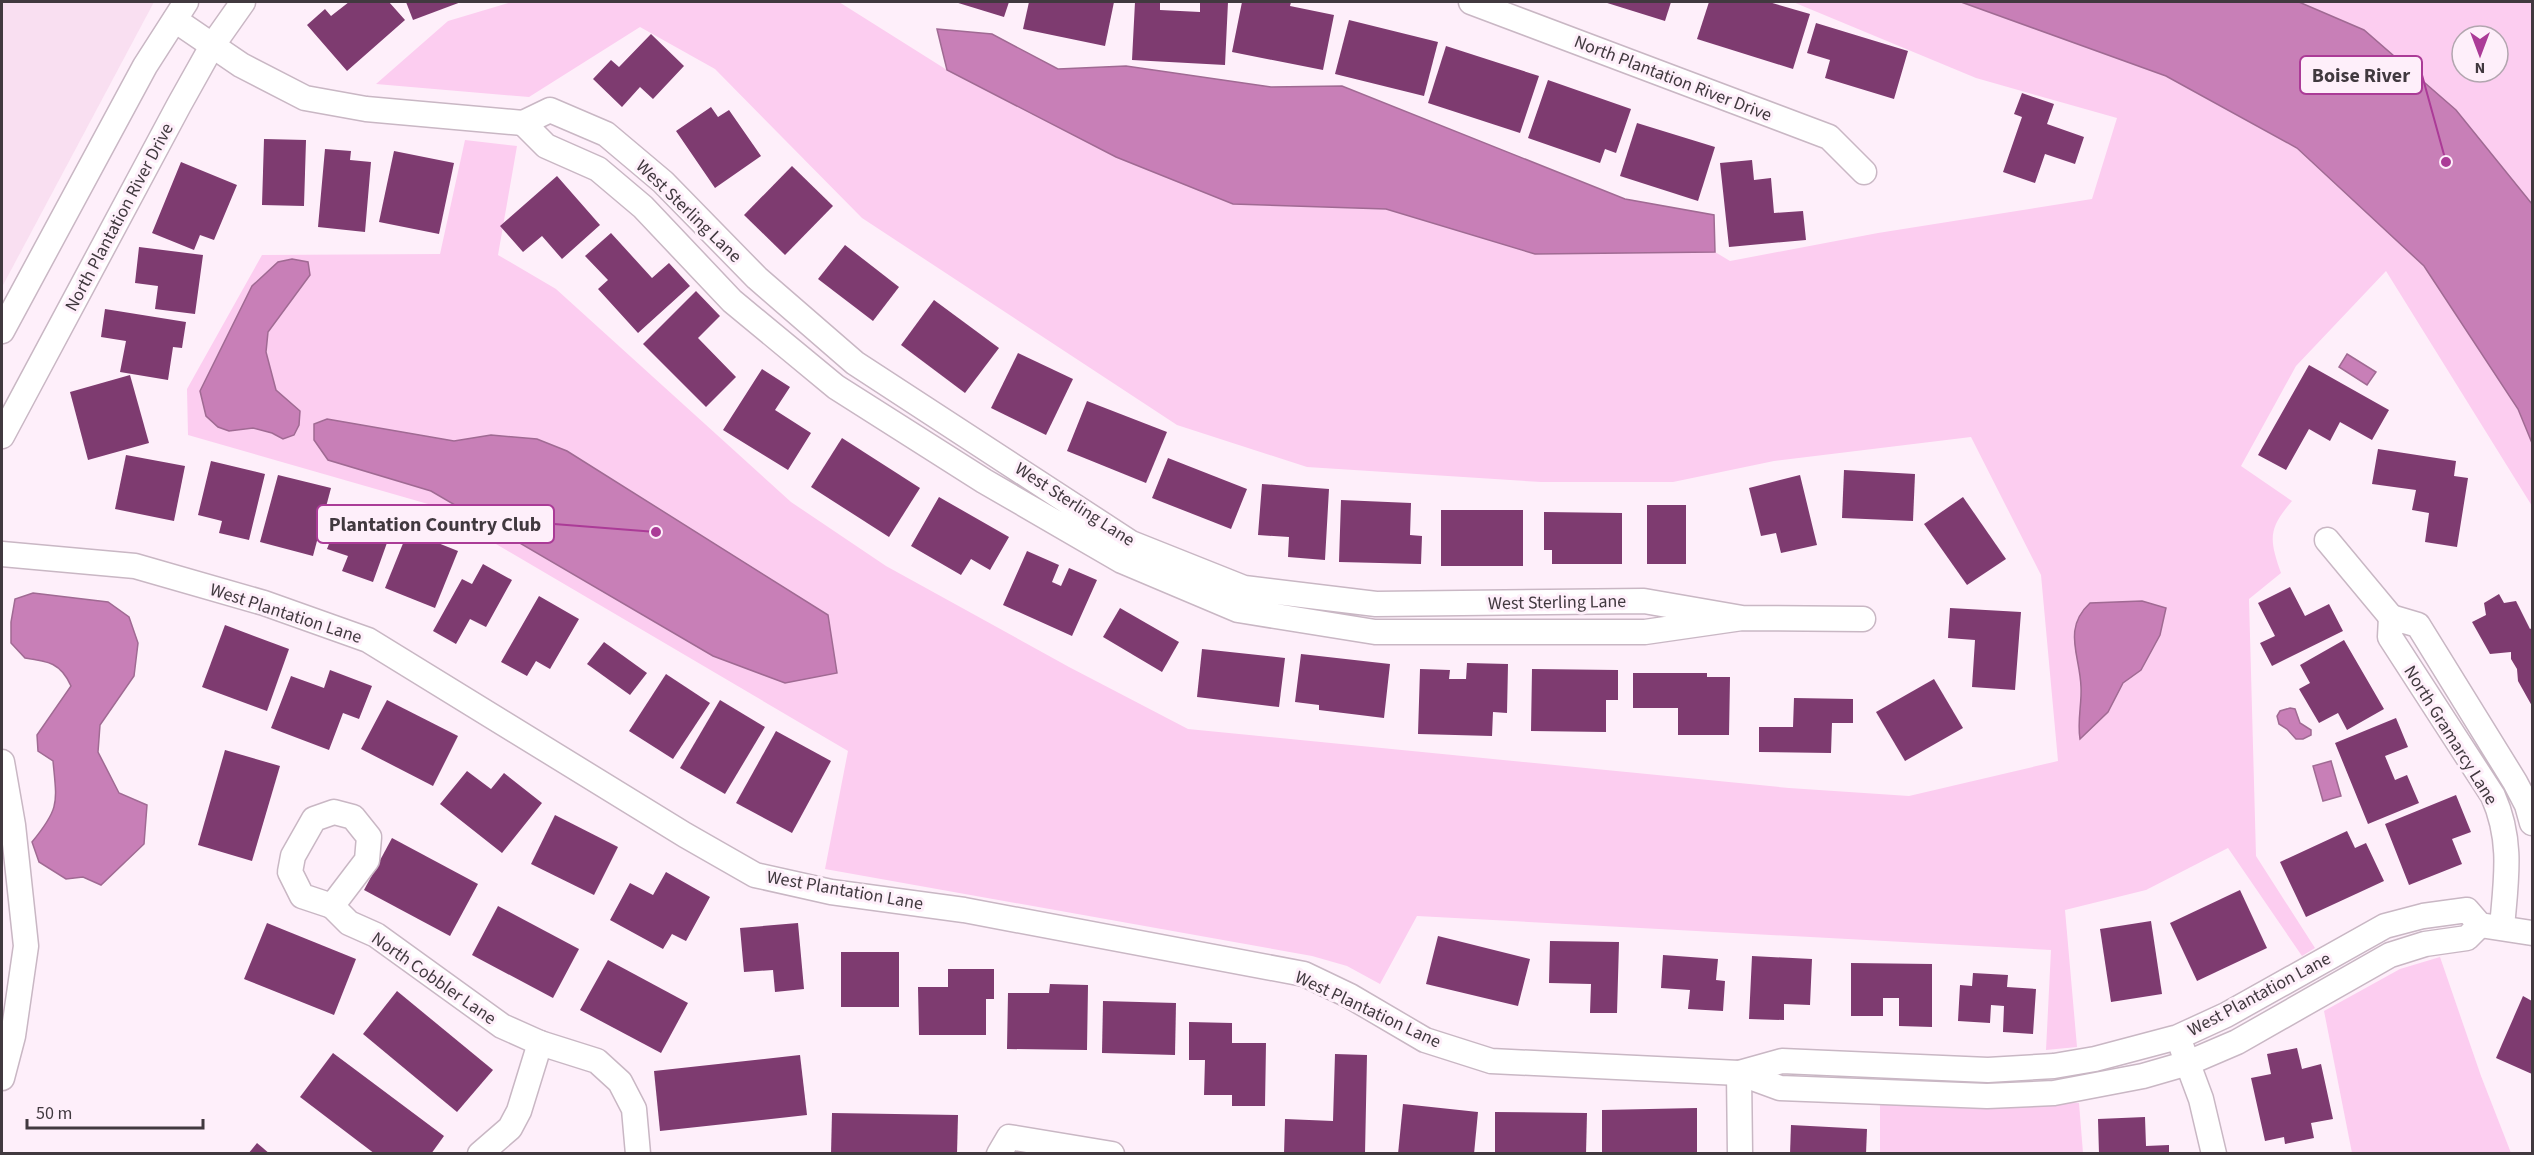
<svg xmlns="http://www.w3.org/2000/svg" width="2534" height="1155" font-family="'Source Sans 3',sans-serif">
	<style>
		.built { fill: #f9dff1 }
		.green { fill: #fccdf0; fill-rule: evenodd }
		.water { fill: #c87fb7; stroke: #a06a93; stroke-width: 1.5 }
		.building { fill: #7e3b70 }
		.lines { fill: none; stroke-linecap: round; stroke-linejoin: round }
		.minor-casing { stroke: #c9b7c4; stroke-width: 27 }
		.minor { stroke: #fff; stroke-width: 24 }
		.labels { text-anchor: middle; stroke-width: 6; stroke-linejoin: round; paint-order: stroke }
		.street-label { font-size: 18px; fill: #41393f; stroke: #feeffa }
		.leader { fill: none; stroke: #ab3b97; stroke-width: 2 }
		.callout-dot { fill: #ab3b97; stroke: #feeffa; stroke-width: 2 }
		.callout { fill: #feeffa; stroke: #ab3b97; stroke-width: 2 }
		.callout-label { font-size: 20px; text-anchor: middle; font-weight: bold; fill: #41393f }
	</style>
	<rect width="100%" height="100%" fill="#feeffa"/>
	<path class="built" d="M2,2H154L2,287Z"/>
	<g class="green">
		<path d="M512,2H839L947,70L1116,157L1233,204L1386,209L1536,254L1715,252L1730,261L1878,233L2092,199L2117,118L1976,78L1793,2H1961L2166,76L2297,148L2424,266L2518,409L2532,443V506L2386,271L2296,366L2241,466L2292,501C2268,529 2269,539 2281,573L2249,599L2256,856L2315,948L2302,956L2228,848L2146,890L2065,910L2077,1047L2046,1050L2051,950L1417,916L1380,984L1347,966L1312,956L825,869L848,751L428,504L188,435L187,389L262,255L440,254L465,140L517,146L498,255L556,289L791,502L886,566L1069,667L1188,729L1789,788L1909,796L2058,761L2041,575L1971,437L1774,461L1673,482H1541L1307,467L1177,425L862,218L715,69L640,27L529,97L376,84L448,21Z"/>
		<path d="M2299,2H2532V204L2456,110L2364,31ZM2462,36H2498V72H2462Z"/>
		<path d="M2440,957L2481,1076L2511,1153H2352L2324,1011L2400,969Z"/>
		<path d="M1880,1099L2079,1103L2083,1153H1880Z"/>
	</g>
	<g class="water">
		<path d="M1961,2H2299L2364,30L2456,110L2532,204V443L2518,409L2424,266L2297,148L2166,76Z"/>
		<path d="M937,29L992,34L1058,69L1126,66L1271,87L1342,86L1625,199L1714,215L1715,252L1535,254L1386,209L1233,204L1116,157L947,70Z"/>
		<path d="M292,259L308,262L310,275L268,332L266,352L276,390L300,411L299,425L294,435L283,439L272,433L253,428L229,431L218,427L206,416L200,391L252,286L278,262Z"/>
		<path d="M2347,354L2376,372L2367,385L2339,367Z"/>
		<path d="M327,419L454,441L491,435L537,439L567,451L828,615L837,673L785,683L713,656L431,491L328,460L314,440V424Z"/>
		<path d="M33,593L108,602L129,617L138,643L134,676L100,725L98,752L119,793L147,805L144,844L101,885L83,877L66,879L39,862L32,842C60,808 57,803 53,761L38,751L37,735L71,686C61,663 48,661 25,658L11,643V622L15,599Z"/>
		<path d="M2142,601L2166,608L2160,635L2141,670L2123,683L2108,712L2080,739C2077,721 2082,704 2081,687C2080,655 2062,629 2090,603Z"/>
		<path d="M2290,708L2295,709L2300,723L2311,730V735L2303,739H2296L2287,729L2279,724L2277,716L2280,711Z"/>
		<path d="M2331,761L2341,796L2323,801L2313,766Z"/>
	</g>
	<g class="building">
		<path d="M349,2H389L405,20L347,71L307,25L325,9L331,16Z"/>
		<path d="M406,2H461L413,20Z"/>
		<path d="M955,2H1009L1004,17Z"/>
		<path d="M1029,2H1114L1105,46L1023,29Z"/>
		<path d="M1135,2H1160V10L1200,12V2H1228L1225,65L1132,60Z"/>
		<path d="M1242,2H1291L1290,6L1334,15L1323,70L1232,52Z"/>
		<path d="M1604,2H1671L1665,21Z"/>
		<path d="M1709,2H1769L1810,14L1793,69L1697,39Z"/>
		<path d="M1349,20L1438,42L1424,96L1335,74Z"/>
		<path d="M1816,23L1908,51L1894,99L1825,78L1830,60L1807,53Z"/>
		<path d="M651,34L684,66L653,99L640,87L622,107L593,79L611,60L619,67Z"/>
		<path d="M1446,46L1539,76L1520,133L1428,103Z"/>
		<path d="M1548,80L1631,109L1616,153L1605,149L1600,163L1528,138Z"/>
		<path d="M2022,93L2054,104L2047,124L2084,137L2075,164L2045,154L2035,183L2003,172L2022,117L2014,114Z"/>
		<path d="M711,107L718,117L729,110L761,156L715,188L676,131Z"/>
		<path d="M1637,123L1715,147L1698,201L1620,176Z"/>
		<path d="M264,139L306,140L304,206L262,205Z"/>
		<path d="M325,149L351,151L350,160L371,162L365,232L318,227Z"/>
		<path d="M394,151L454,163L439,234L379,222Z"/>
		<path d="M1752,160L1754,180L1771,178L1774,213L1803,211L1806,240L1729,247L1720,163Z"/>
		<path d="M181,162L237,185L214,240L200,235L194,250L152,233Z"/>
		<path d="M792,166L833,206L785,255L744,215Z"/>
		<path d="M557,176L600,225L562,259L542,236L523,252L500,226Z"/>
		<path d="M611,233L652,278L669,263L690,286L638,333L598,289L608,280L585,256Z"/>
		<path d="M845,245L899,287L873,321L818,279Z"/>
		<path d="M139,247L203,255L195,314L155,309L158,286L135,283Z"/>
		<path d="M696,291L720,316L698,338L736,377L706,407L643,344Z"/>
		<path d="M934,300L999,348L965,393L901,345Z"/>
		<path d="M105,309L186,322L182,348L173,347L168,380L120,372L126,341L101,337Z"/>
		<path d="M1018,353L1073,379L1046,435L991,408Z"/>
		<path d="M2309,365L2389,410L2372,440L2340,422L2330,441L2309,429L2286,470L2258,455Z"/>
		<path d="M762,369L790,387L775,410L811,433L788,470L723,430Z"/>
		<path d="M130,375L149,443L88,460L70,392Z"/>
		<path d="M1087,401L1167,432L1146,483L1067,451Z"/>
		<path d="M842,438L920,488L889,537L811,487Z"/>
		<path d="M2378,449L2456,461L2454,476L2468,478L2457,547L2425,542L2429,513L2412,510L2416,490L2372,484Z"/>
		<path d="M126,455L185,466L174,521L115,509Z"/>
		<path d="M1168,458L1247,489L1231,529L1152,498Z"/>
		<path d="M211,461L265,474L249,540L219,533L222,521L198,515Z"/>
		<path d="M1844,470L1915,474L1913,521L1842,518Z"/>
		<path d="M278,475L331,488L313,556L260,542Z"/>
		<path d="M1800,475L1817,545L1781,553L1776,533L1761,536L1749,488Z"/>
		<path d="M1262,484L1329,489L1325,560L1288,557L1289,537L1258,535Z"/>
		<path d="M939,497L1009,537L990,570L971,559L961,575L911,546Z"/>
		<path d="M1963,497L2006,559L1967,585L1924,524Z"/>
		<path d="M1341,500L1411,503L1410,535L1422,536L1421,564L1339,562Z"/>
		<rect x="1647" y="505" width="39" height="59"/>
		<path d="M343,507L393,526L373,582L342,571L348,556L327,549Z"/>
		<rect x="1441" y="510" width="82" height="56"/>
		<path d="M1544,512L1622,513V564H1552V550H1544Z"/>
		<path d="M408,531L458,551L435,608L385,588Z"/>
		<path d="M1027,551L1059,565L1052,582L1061,586L1069,568L1097,580L1072,636L1003,605Z"/>
		<path d="M483,564L512,580L486,627L470,619L456,644L433,631L462,579L472,584Z"/>
		<path d="M2290,587L2305,616L2329,604L2343,631L2272,666L2260,643L2275,636L2258,603Z"/>
		<path d="M2499,594L2504,603L2516,601L2530,629L2532,628V706L2518,681L2517,669L2511,659V652L2490,654L2472,622L2486,615L2484,603Z"/>
		<path d="M539,596L579,619L550,669L536,661L527,676L501,662Z"/>
		<path d="M1120,608L1179,642L1162,672L1103,637Z"/>
		<path d="M1950,608L2021,612L2015,690L1972,687L1975,640L1948,638Z"/>
		<path d="M225,625L289,649L267,711L202,687Z"/>
		<path d="M2344,640L2384,709L2347,730L2338,713L2319,723L2299,689L2310,683L2300,665Z"/>
		<path d="M604,642L647,673L630,695L587,664Z"/>
		<path d="M1202,649L1285,658L1279,707L1197,697Z"/>
		<path d="M1301,654L1390,664L1384,718L1319,710V705L1295,702Z"/>
		<path d="M1467,663L1508,664L1507,713L1493,712L1492,736L1418,734L1420,669L1450,670L1449,679H1466Z"/>
		<path d="M1532,669L1618,670V700H1606V732L1531,731Z"/>
		<path d="M330,670L372,686L359,719L343,713L329,750L271,728L291,676L324,688Z"/>
		<path d="M1633,673H1707V677H1730L1729,735H1678V708H1633Z"/>
		<path d="M666,674L710,703L673,759L629,731Z"/>
		<path d="M1934,679L1963,728L1905,761L1876,712Z"/>
		<path d="M1794,698L1853,699V723H1832L1831,753L1759,752V727H1793Z"/>
		<path d="M387,700L458,736L433,786L361,749Z"/>
		<path d="M720,700L765,727L725,794L680,768Z"/>
		<path d="M2396,718L2408,747L2385,756L2395,780L2407,775L2419,803L2368,824L2335,743Z"/>
		<path d="M776,731L831,761L792,833L736,803Z"/>
		<path d="M225,750L280,766L252,861L198,845Z"/>
		<path d="M467,771L491,789L504,773L542,803L502,853L440,804Z"/>
		<path d="M2456,795L2471,832L2452,839L2462,864L2409,885L2385,824Z"/>
		<path d="M555,815L618,847L594,895L531,864Z"/>
		<path d="M2347,831L2355,848L2366,843L2384,881L2306,917L2280,862Z"/>
		<path d="M392,838L478,884L450,936L364,890Z"/>
		<path d="M666,872L710,897L686,941L672,934L663,949L610,920L630,883L653,895Z"/>
		<path d="M2240,890L2267,948L2197,981L2170,923Z"/>
		<path d="M498,906L579,949L553,998L472,955Z"/>
		<path d="M2151,921L2162,994L2111,1002L2100,929Z"/>
		<path d="M267,923L356,959L334,1015L244,979Z"/>
		<path d="M798,923L804,989L775,992L773,970L744,972L740,928Z"/>
		<path d="M1438,936L1530,959L1518,1006L1426,984Z"/>
		<path d="M1550,941L1619,942L1617,1013H1590L1591,984L1549,983Z"/>
		<rect x="841" y="952" width="58" height="55"/>
		<path d="M1663,955L1718,959L1716,980L1725,981L1723,1011L1688,1009L1690,990L1661,988Z"/>
		<path d="M1752,956L1812,959L1810,1005L1784,1004V1020L1749,1019Z"/>
		<path d="M608,960L688,1003L661,1053L580,1010Z"/>
		<path d="M1851,963L1932,964V1027L1899,1026V998H1883V1016H1851Z"/>
		<path d="M948,969H994V999H986V1035H919L918,987H948Z"/>
		<path d="M1973,973L2008,975L2007,987L2036,989L2033,1034L2003,1032L2004,1006L1991,1005L1990,1023L1958,1021L1960,985L1972,986Z"/>
		<path d="M1050,984L1088,985L1087,1050L1007,1049L1008,993H1049Z"/>
		<path d="M397,991L493,1070L457,1112L363,1034Z"/>
		<path d="M2523,996L2532,1001V1074L2496,1058Z"/>
		<path d="M1103,1001L1176,1003L1175,1055L1102,1053Z"/>
		<path d="M1189,1022L1232,1023V1043H1266L1265,1106H1232V1095H1204L1205,1060H1189Z"/>
		<path d="M2297,1048L2302,1069L2321,1064L2333,1119L2311,1123L2314,1138L2285,1144L2284,1137L2265,1141L2251,1078L2271,1074L2267,1054Z"/>
		<path d="M333,1053L444,1136L431,1154H375L300,1097Z"/>
		<path d="M1335,1054L1367,1055L1365,1154H1284L1285,1119L1333,1121Z"/>
		<path d="M800,1055L807,1115L660,1131L654,1071Z"/>
		<path d="M1403,1104L1478,1112L1474,1154H1398Z"/>
		<path d="M1697,1108V1153L1602,1154V1110Z"/>
		<path d="M1495,1112L1587,1113L1586,1154H1495Z"/>
		<path d="M832,1113L958,1115L957,1154H831Z"/>
		<path d="M2145,1117L2146,1146L2169,1145V1154H2099L2098,1119Z"/>
		<path d="M1791,1125L1867,1129L1866,1154H1790Z"/>
		<path d="M257,1143L270,1154H248Z"/>
	</g>
	<g class="lines">
		<g class="minor-casing">
			<g id="minor">
				<path d="M1471,2L1829,137L1864,172"/>
				<path d="M175,20L241,65L305,98L366,109L523,123"/>
				<path d="M2,331L145,66L186,2"/>
				<path d="M2,436L179,105L212,46L243,2"/>
				<path d="M2327,540L2391,617"/>
				<path d="M2,554L135,566L264,603L368,640L685,835L755,875L831,892L964,910L1304,974L1350,996L1425,1040L1491,1061L1739,1073L1782,1061L1988,1070L2054,1066L2095,1059L2178,1037L2226,1015L2385,926L2423,916L2467,910L2480,925L2532,933"/>
				<path d="M1742,618L1644,601L1376,604L1244,588L1131,543L855,363L757,278L663,182L606,134L550,110L523,123L546,146L598,169L643,207L732,301L836,387L984,481L1122,561L1238,610L1375,632H1645L1742,618L1863,619"/>
				<path d="M2,762L13,825L26,946L13,1036L2,1078"/>
				<path d="M334,812L353,817L369,837L367,860L332,906L302,896L290,872L293,856L314,819Z"/>
				<path d="M332,906L349,923L376,935L502,1026L540,1043L597,1061L620,1082L634,1109L638,1154"/>
				<path d="M2502,927C2506,880 2513,841 2493,796L2390,637L2391,617L2418,625L2515,782L2527,805L2532,823"/>
				<path d="M2182,1048L2201,1099L2214,1154"/>
				<path d="M1739,1073L1780,1088L1987,1096L2054,1093L2143,1076L2188,1063L2237,1042L2390,955L2425,944L2467,938L2480,925"/>
				<path d="M1739,1073L1740,1154"/>
				<path d="M480,1154L510,1128L519,1111L540,1043"/>
				<path d="M999,1154L1009,1137L1112,1154"/>
			</g>
		</g>
		<use href="#minor" class="minor"/>
	</g>
	<g class="labels">
		<g class="street-label">
			<text transform="translate(1673 78) rotate(21)" y="6">North Plantation River Drive</text>
			<text transform="translate(689 211) rotate(44)" y="6">West Sterling Lane</text>
			<text transform="translate(119 217) rotate(-62)" y="6">North Plantation River Drive</text>
			<text transform="translate(1075 504) rotate(33)" y="6">West Sterling Lane</text>
			<text transform="translate(1557 602) rotate(-1)" y="6">West Sterling Lane</text>
			<text transform="translate(286 613) rotate(18)" y="6">West Plantation Lane</text>
			<text transform="translate(2451 735) rotate(58)" y="6">North Gramarcy Lane</text>
			<text transform="translate(845 890) rotate(10)" y="6">West Plantation Lane</text>
			<text transform="translate(434 978) rotate(35)" y="6">North Cobbler Lane</text>
			<text transform="translate(2259 994) rotate(-28)" y="6">West Plantation Lane</text>
			<text transform="translate(1368 1009) rotate(25)" y="6">West Plantation Lane</text>
		</g>
	</g>
	<path class="leader" d="M2446 162L2422 75M656 532L554 524"/>
	<g class="callout-dot">
		<circle cx="2446" cy="162" r="6"/>
		<circle cx="656" cy="532" r="6"/>
	</g>
	<g class="callout">
		<rect x="2300" y="56" width="122" height="38" rx="6"/>
		<rect x="317" y="505" width="237" height="38" rx="6"/>
	</g>
	<g class="callout-label">
		<text x="2361" y="82">Boise River</text>
		<text x="435" y="531">Plantation Country Club</text>
	</g>
	<rect width="2534" height="1155" fill="none" stroke="#41393f" stroke-width="6"/>
	<g transform="translate(2480 54) rotate(180)"><circle r="28" fill="#feeffa" stroke="#b2a6af" stroke-width="1.5"/>
	<path d="M0-4.5L10 22L0 15L-10 22Z" fill="#ab3b97"/>
	<text y="-9" font-size="16" font-weight="bold" text-anchor="middle" fill="#41393f">N</text>
	</g>
	<path d="M27 1119v9h176v-9" fill="none" stroke="#41393f" stroke-width="3"/>
	<text x="36" y="1119" font-size="18" fill="#41393f" stroke="#feeffa" stroke-width="4.5" paint-order="stroke">50 m</text>
</svg>
